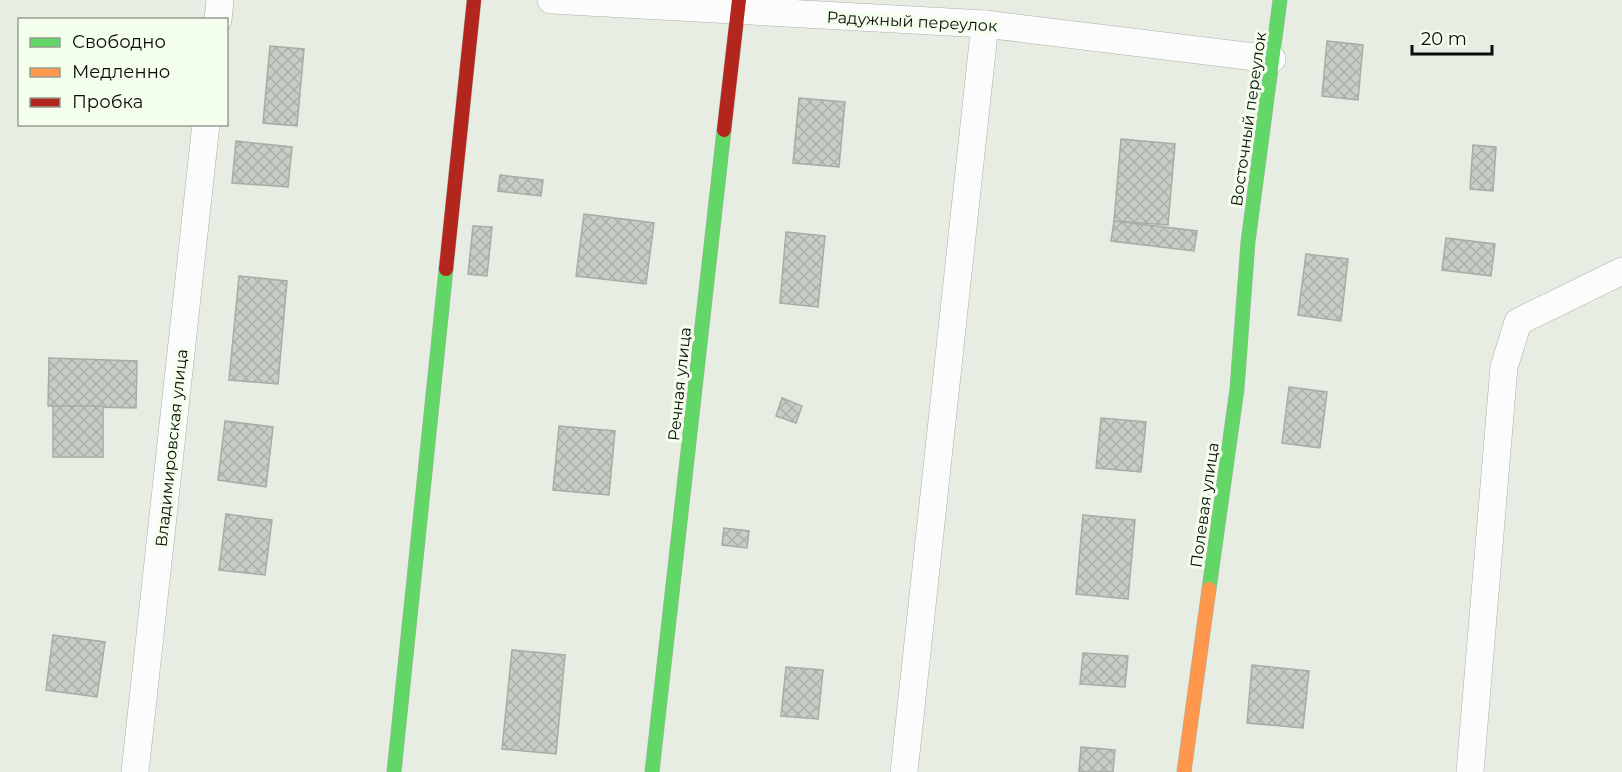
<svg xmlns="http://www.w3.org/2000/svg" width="1622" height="772" font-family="Montserrat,sans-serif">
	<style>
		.building { fill: url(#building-cross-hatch); stroke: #a7aca4; stroke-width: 1.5 }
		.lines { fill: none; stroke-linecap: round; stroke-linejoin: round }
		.street-casing { stroke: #acb0a8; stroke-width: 28 }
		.fast-casing { stroke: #acb0a8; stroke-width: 15 }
		.slow-casing { stroke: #acb0a8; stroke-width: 15 }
		.jam-casing { stroke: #acb0a8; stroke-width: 15 }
		.street { stroke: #fbfcfb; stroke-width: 27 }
		.fast { stroke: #63d668; stroke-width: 14 }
		.slow { stroke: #ff974d; stroke-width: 14 }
		.jam { stroke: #b3261e; stroke-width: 14 }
		.labels { text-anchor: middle; stroke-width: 6; stroke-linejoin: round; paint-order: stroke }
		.street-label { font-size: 16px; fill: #090d07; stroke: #f3feec }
	</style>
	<defs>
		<pattern id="building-cross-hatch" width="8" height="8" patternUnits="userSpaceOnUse" patternTransform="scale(1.5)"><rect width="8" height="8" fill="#c8cdc5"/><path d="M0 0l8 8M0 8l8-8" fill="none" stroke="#aaafa8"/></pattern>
	</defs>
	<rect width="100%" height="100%" fill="#e7ede3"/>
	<g class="building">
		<path d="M1327,41L1363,45L1358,100L1322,96Z"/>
		<path d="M270,46L304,49L297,126L263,123Z"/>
		<path d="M799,98L845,102L839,167L793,163Z"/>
		<path d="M1121,139L1175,144L1168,225L1114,221Z"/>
		<path d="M236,141L292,147L288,187L232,183Z"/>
		<path d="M1473,145L1496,147L1493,191L1470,189Z"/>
		<path d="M500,175L543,180L541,196L498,191Z"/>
		<path d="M584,214L654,223L646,284L576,276Z"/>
		<path d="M1114,221L1197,231L1194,251L1111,241Z"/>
		<path d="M473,226L492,227L487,276L468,274Z"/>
		<path d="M786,232L825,236L818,307L780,303Z"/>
		<path d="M1446,238L1495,244L1491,276L1442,270Z"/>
		<path d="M1306,254L1348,259L1341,321L1298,315Z"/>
		<path d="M239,276L287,281L278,384L229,380Z"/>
		<path d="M49,358L137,361L136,408L48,406Z"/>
		<path d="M1289,387L1327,392L1320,448L1282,443Z"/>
		<path d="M782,398L802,406L796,423L776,416Z"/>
		<rect x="53" y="406" width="50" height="51"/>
		<path d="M1101,418L1146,422L1141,472L1096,468Z"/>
		<path d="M225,421L273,427L266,487L218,480Z"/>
		<path d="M559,426L615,431L609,495L553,490Z"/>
		<path d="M226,514L272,520L265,575L219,570Z"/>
		<path d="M1083,515L1135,520L1128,599L1076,594Z"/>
		<path d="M724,528L749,531L747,548L722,545Z"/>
		<path d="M53,635L105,642L97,697L46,690Z"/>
		<path d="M512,650L565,655L556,754L502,749Z"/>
		<path d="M1083,653L1128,656L1125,687L1080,684Z"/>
		<path d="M1252,665L1309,671L1303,728L1247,723Z"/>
		<path d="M786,667L823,670L818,719L781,716Z"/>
		<path d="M1081,747L1115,750L1113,772H1079Z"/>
	</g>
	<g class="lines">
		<g class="street-casing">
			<g id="street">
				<path d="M551,0L985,24L1272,59"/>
				<path d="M218,20L220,0"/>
				<path d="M135,772L206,124"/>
				<path d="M904,772L985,24"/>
				<path d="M1470,772L1504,367L1518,322L1622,271"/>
			</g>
		</g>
		<g class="fast-casing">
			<g id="fast">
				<path d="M1209,589L1237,389L1248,242L1280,0"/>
				<path d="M394,772L446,269"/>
				<path d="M652,772L724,130"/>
			</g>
		</g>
		<g class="slow-casing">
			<path id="slow" d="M1184,772L1209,589"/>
		</g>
		<g class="jam-casing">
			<g id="jam">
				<path d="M724,130L739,0"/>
				<path d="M446,269L474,0"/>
			</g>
		</g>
		<use href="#street" class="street"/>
		<use href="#fast" class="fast"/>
		<use href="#slow" class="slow"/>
		<use href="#jam" class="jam"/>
	</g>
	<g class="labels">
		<g class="street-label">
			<text transform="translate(912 21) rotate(3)" y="6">Радужный переулок</text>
			<text transform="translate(1248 119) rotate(-82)" y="6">Восточный переулок</text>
			<text transform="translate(679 384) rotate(-84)" y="6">Речная улица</text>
			<text transform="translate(171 448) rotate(-84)" y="6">Владимировская улица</text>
			<text transform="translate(1204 505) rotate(-82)" y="6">Полевая улица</text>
		</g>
	</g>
	<rect x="18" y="18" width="210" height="108" fill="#f3feec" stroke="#959e90" stroke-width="1.5"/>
	<rect x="30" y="38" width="30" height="9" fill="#63d668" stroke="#959e90" stroke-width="1.5"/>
	<text x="72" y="48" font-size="18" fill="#090d07">Свободно</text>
	<rect x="30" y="68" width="30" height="9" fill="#ff974d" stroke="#959e90" stroke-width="1.5"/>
	<text x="72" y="78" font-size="18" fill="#090d07">Медленно</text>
	<rect x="30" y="98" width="30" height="9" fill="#b3261e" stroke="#959e90" stroke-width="1.5"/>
	<text x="72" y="108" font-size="18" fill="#090d07">Пробка</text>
	<path d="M1412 45v9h80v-9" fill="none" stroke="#090d07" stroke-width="3"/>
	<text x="1421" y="45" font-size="18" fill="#090d07" stroke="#f3feec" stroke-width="4.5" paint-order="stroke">20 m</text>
</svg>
